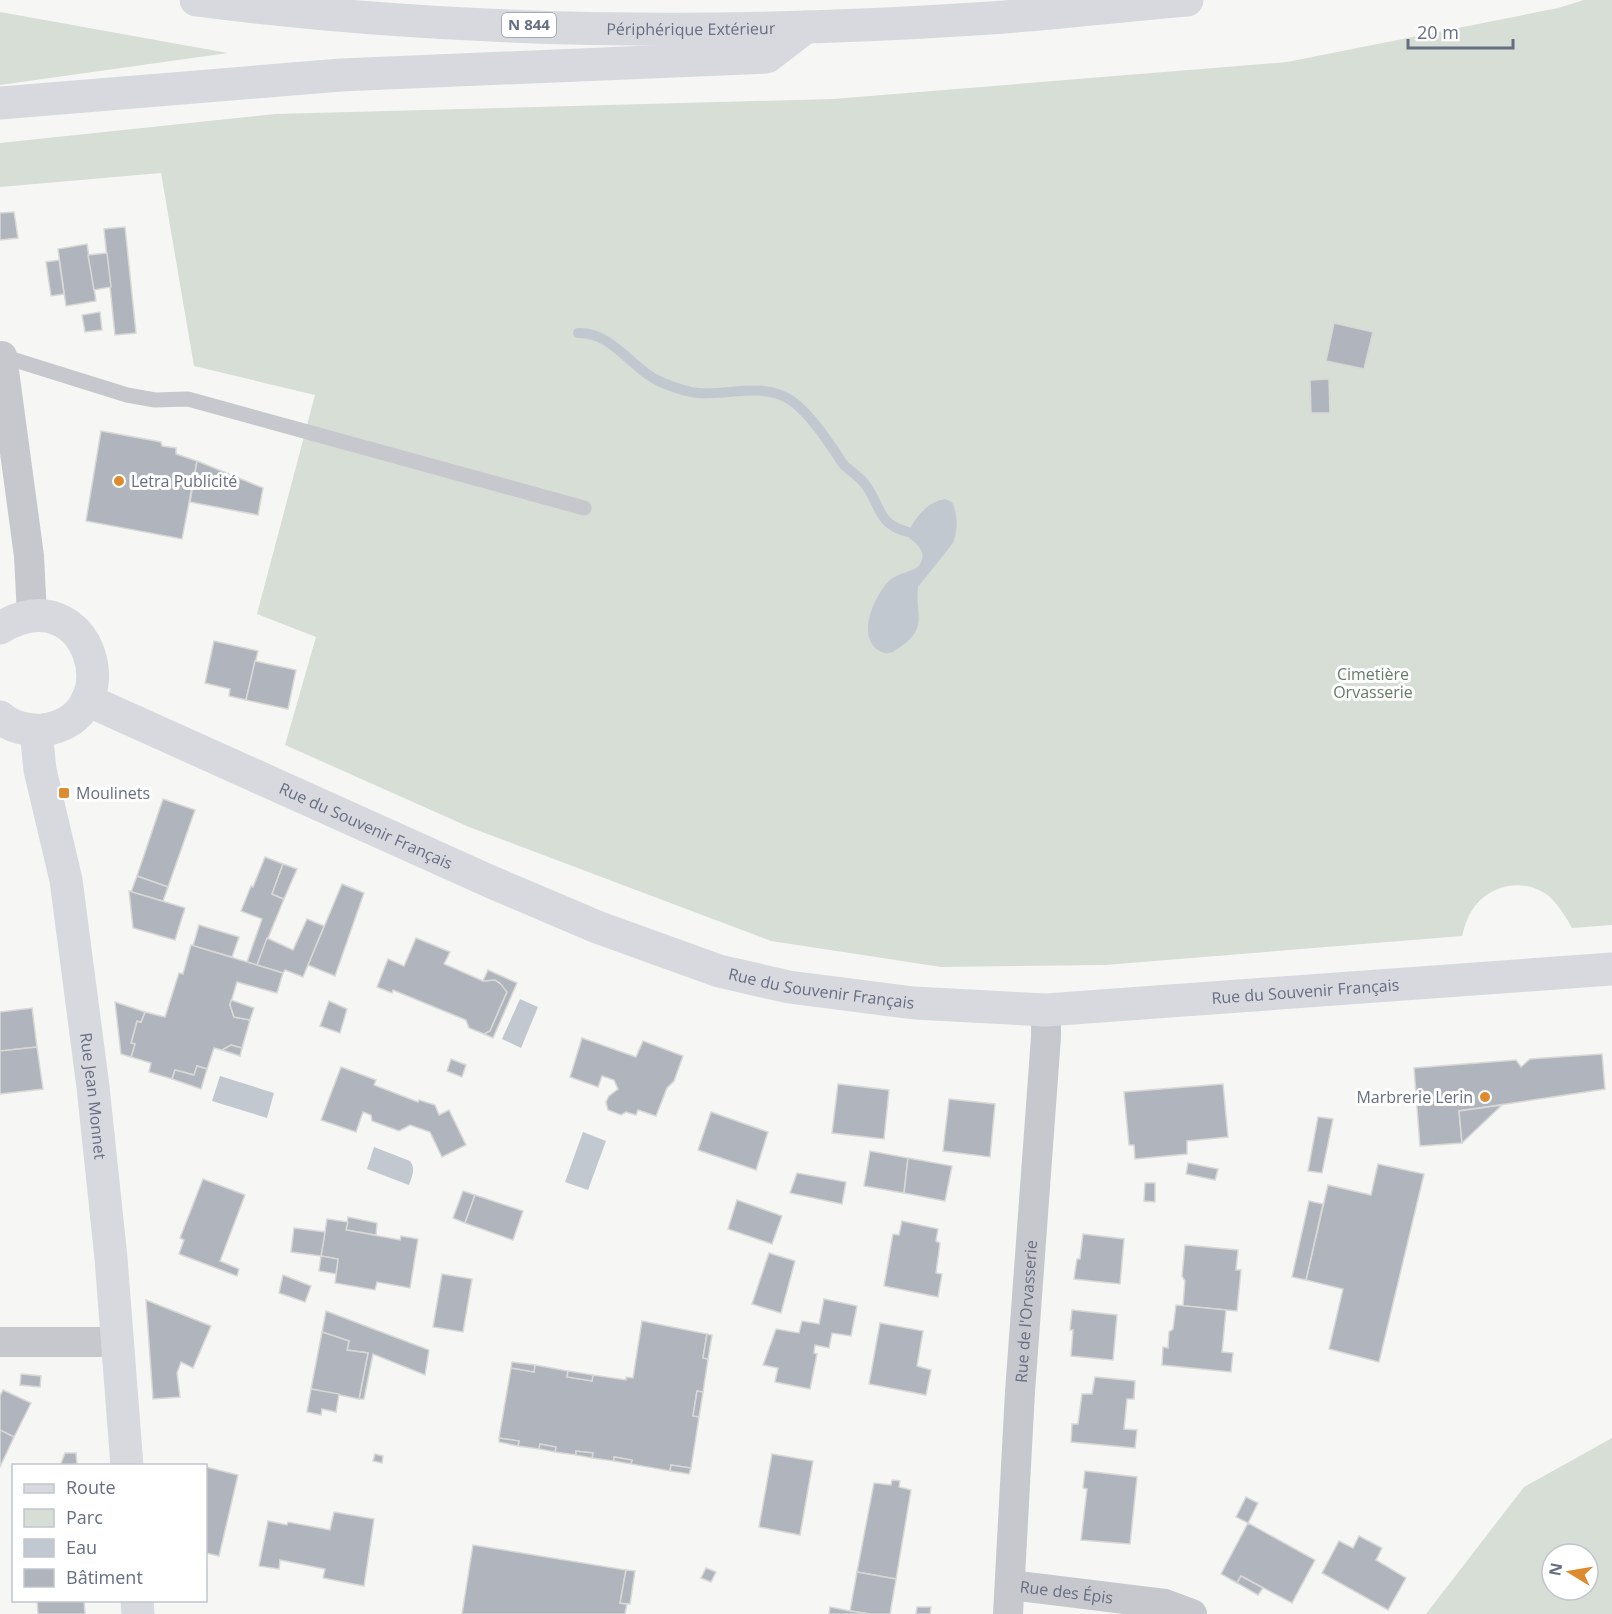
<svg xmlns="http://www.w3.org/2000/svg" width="1612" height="1614" font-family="'Open Sans',sans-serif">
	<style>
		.green { fill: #d6ded5; fill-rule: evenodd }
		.water { fill: #c2c8cf }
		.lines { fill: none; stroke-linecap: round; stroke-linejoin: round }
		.stream { stroke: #c2c8cf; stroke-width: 10 }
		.building { fill: #b0b4bc; stroke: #d8d8d6; stroke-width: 1.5 }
		.lane { stroke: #c7c8cd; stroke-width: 15 }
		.street { stroke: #c7c8cd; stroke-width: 30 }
		.secondary { stroke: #d8d9df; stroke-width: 33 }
		.highway { stroke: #d8d9df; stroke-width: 33 }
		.poi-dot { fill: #dc8c2f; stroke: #fff; stroke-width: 2 }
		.labels { text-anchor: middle; stroke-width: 6; stroke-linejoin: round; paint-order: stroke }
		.shield { fill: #fff; stroke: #959aa9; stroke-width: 1.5 }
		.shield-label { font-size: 15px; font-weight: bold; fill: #676e84 }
		.street-label { font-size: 16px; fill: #676e84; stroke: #fff }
		.poi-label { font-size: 16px; fill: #676e84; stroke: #fff; text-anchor: start }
		.park-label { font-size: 16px; fill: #667b68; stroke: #fff }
	</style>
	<rect width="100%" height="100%" fill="#f6f7f4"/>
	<g class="green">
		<path d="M1584,0H1612V925L1572,928C1566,917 1559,906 1550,897C1528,878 1493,883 1475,906C1468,915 1465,925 1462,936L1105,965L941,967L771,941L469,827L285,745L316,637L257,614L315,395L194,366L161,173L0,187V143L275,114L833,99L1287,62L1558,8Z"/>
		<path d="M0,12L228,53L0,85Z"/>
		<path d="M1612,1438V1614H1426L1524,1487ZM1552,1554H1588V1590H1552Z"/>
	</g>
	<g class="water">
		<path d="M945,499L952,502C958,515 958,530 953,543L918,587C915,616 929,627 899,648C893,652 889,655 882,652C854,640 874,596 889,581C898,572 916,572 920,564C927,553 918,544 909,538L908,532C917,516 927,502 945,499Z"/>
		<path d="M520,999L538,1007L521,1048L502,1039Z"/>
		<path d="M220,1076L274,1093L267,1118L212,1101Z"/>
		<path d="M583,1132L606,1141L588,1190L565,1182Z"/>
		<path d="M374,1147L410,1161C416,1169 412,1176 409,1185L367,1169Z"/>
	</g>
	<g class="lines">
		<path class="stream" d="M578,333C614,332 631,370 663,383C673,387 687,392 698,393C730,396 762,381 792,401C807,412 821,431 831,446C836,452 839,459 844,465C852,473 861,477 867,487C882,509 878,524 908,532"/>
	</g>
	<g class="building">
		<path d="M14,212L18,238L0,240V213Z"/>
		<path d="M125,227L136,333L115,335L104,229Z"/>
		<path d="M87,244L96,301L66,306L58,249Z"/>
		<path d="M107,253L111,287L94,290L88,255Z"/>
		<path d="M59,260L64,294L51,296L46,262Z"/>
		<path d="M100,312L102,330L85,332L82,315Z"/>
		<path d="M1334,323L1373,332L1364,369L1326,361Z"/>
		<path d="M1329,379L1330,413H1311L1310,380Z"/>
		<path d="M101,431L161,442L162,446L176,448V454L197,461L182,539L86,521Z"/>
		<path d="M197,461L263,488L258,515L190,502Z"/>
		<path d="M214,641L258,651L246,700L229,696L230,689L205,683Z"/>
		<path d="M255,661L296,670L288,709L246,700Z"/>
		<path d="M163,799L195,810L168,887L137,876Z"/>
		<path d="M265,857L283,864L272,894L284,899L257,965L247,962L262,919L241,911L251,886L253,887Z"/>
		<path d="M283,864L297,869L284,899L272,894Z"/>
		<path d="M137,876L168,887L163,901L131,892Z"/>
		<path d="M342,884L364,893L335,976L308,965Z"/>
		<path d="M129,891L185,908L175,940L133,928Z"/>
		<path d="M307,919L324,926L303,977L285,970L283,973L257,965L267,938L293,950Z"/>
		<path d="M199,925L239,937L232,957L193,946Z"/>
		<path d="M416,938L450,952L444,964L483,981L495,980L506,988L507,992L490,1031L484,1034L469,1028L466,1020L393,990L392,993L377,987L388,959L404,966Z"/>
		<path d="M191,945L283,973L277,993L237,982L230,1005L234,1017L250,1020L242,1048L231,1045L222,1050L214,1048L207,1069L197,1066L194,1075L175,1070L172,1079L149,1072L151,1063L131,1057L135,1044L131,1043L137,1021L141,1022L145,1012L165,1017L179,973L183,974Z"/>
		<path d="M488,970L517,983L493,1038L484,1034L490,1031L507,992L500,983L495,980L483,981Z"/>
		<path d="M231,1000L254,1008L250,1020L234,1017L230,1005Z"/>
		<path d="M329,1001L347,1009L340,1033L320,1026Z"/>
		<path d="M115,1002L145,1012L141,1022L137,1021L131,1043L135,1044L131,1057L121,1054Z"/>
		<path d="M32,1008L37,1047L0,1051V1012Z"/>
		<path d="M582,1038L636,1057L643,1041L683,1056L674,1081L667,1088L656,1116L638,1110L636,1115L626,1112L621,1115L608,1110L606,1102L609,1096L618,1089L614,1080L602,1076L598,1087L570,1077Z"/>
		<path d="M231,1045L242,1048L240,1056L222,1050Z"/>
		<path d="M37,1047L43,1089L0,1094V1051Z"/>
		<path d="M1602,1054L1605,1089L1459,1111L1462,1143L1420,1146L1414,1068L1516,1060L1521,1067L1530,1059Z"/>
		<path d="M451,1059L466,1065L462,1077L447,1071Z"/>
		<path d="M197,1066L207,1069L201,1089L172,1079L175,1070L194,1075Z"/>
		<path d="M341,1067L376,1080L374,1085L418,1102L419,1100L435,1105L439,1115L449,1110L466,1145L442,1157L430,1132L410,1125L399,1131L372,1121L371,1115L363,1112L356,1132L321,1120Z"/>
		<path d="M838,1084L889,1090L884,1139L832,1133Z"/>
		<path d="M1223,1084L1228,1137L1187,1141V1154L1135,1159L1134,1145H1129L1124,1092Z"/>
		<path d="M949,1099L995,1104L990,1157L943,1151Z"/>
		<path d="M1502,1105L1462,1143L1459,1111Z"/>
		<path d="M711,1112L768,1132L756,1170L698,1150Z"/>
		<path d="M1318,1117L1333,1119L1322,1173L1308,1171Z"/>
		<path d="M870,1151L908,1158L904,1193L864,1186Z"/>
		<path d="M908,1158L952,1166L945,1201L904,1193Z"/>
		<path d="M1188,1163L1218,1169L1215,1180L1186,1174Z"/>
		<path d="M1378,1164L1424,1174L1379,1362L1329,1349L1343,1289L1306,1280L1328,1185L1371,1195Z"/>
		<path d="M797,1173L846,1182L842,1204L790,1193Z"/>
		<path d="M203,1179L245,1195L220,1261L239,1269L237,1276L179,1254L184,1240L180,1238Z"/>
		<path d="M1145,1183H1155V1202L1144,1201Z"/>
		<path d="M463,1191L475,1195L465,1223L453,1218Z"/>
		<path d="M475,1195L523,1211L513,1240L465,1223Z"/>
		<path d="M737,1200L782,1216L772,1244L728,1229Z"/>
		<path d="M1309,1201L1323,1204L1306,1280L1292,1277Z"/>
		<path d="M348,1217L377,1223L376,1235L346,1230Z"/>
		<path d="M327,1219L348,1222L346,1230L400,1240L401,1236L418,1239L410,1288L377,1282L375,1290L335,1283L338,1259L321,1256Z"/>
		<path d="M902,1221L938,1229L936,1241L940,1243L936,1273L942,1274L938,1297L884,1286L893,1234L899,1235Z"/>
		<path d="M294,1228L325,1232L321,1256L291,1252Z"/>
		<path d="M1083,1234L1124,1239L1120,1284L1074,1279L1077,1259H1080Z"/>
		<path d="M1185,1245L1238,1250L1236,1270H1241L1237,1311L1183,1306L1185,1281L1182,1276Z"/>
		<path d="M769,1253L795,1261L781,1313L752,1304Z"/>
		<path d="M321,1256L338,1259L336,1274L319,1271Z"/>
		<path d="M442,1274L472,1279L463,1332L433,1327Z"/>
		<path d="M283,1275L311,1286L305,1302L279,1293Z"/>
		<path d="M824,1299L857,1306L851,1336L832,1333L829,1348L815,1345L814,1353L817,1354L810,1389L775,1382L778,1368L763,1365L776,1329L799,1333L802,1321L819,1324Z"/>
		<path d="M146,1300L211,1326L193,1368L181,1362L177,1373L180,1397L153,1399Z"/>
		<path d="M1176,1305L1226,1310L1222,1352L1233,1353L1231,1372L1162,1365L1163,1347L1168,1348L1169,1332L1173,1329Z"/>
		<path d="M1072,1310L1117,1315L1113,1360L1071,1356L1073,1330H1070Z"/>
		<path d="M326,1311L429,1350L425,1375L373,1354L364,1399H359L368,1353L347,1350L349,1341L322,1332Z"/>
		<path d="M642,1321L707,1334L703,1358L708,1359L703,1392L697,1391L693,1416L699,1417L691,1468L671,1465L670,1471L631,1464L632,1460L614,1457V1461L592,1458L593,1453L576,1451V1455L555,1452L556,1447L540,1444L539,1449L518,1446L519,1441L499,1438L511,1368L534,1372L535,1365L568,1371L567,1377L592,1381L593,1375L626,1380V1377L633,1378Z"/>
		<path d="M880,1323L923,1331L917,1366L931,1370L926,1395L869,1384Z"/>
		<path d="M322,1332L349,1341L347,1350L368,1353L359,1399L311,1389Z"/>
		<path d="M707,1334L712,1335L708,1359L703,1358Z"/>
		<path d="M512,1362L535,1365L534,1372L511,1368Z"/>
		<path d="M568,1371L593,1375L592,1381L567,1377Z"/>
		<path d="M21,1374L41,1376L40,1387L20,1385Z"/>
		<path d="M1095,1377L1135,1381L1134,1399H1127L1124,1429L1137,1430L1135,1448L1071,1442L1072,1424H1078L1082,1394H1092Z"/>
		<path d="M311,1389L339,1394L336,1412L322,1409L321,1415L307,1412Z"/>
		<path d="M3,1390L31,1403L14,1437L0,1430V1396Z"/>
		<path d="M697,1391L703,1392L699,1417L693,1416Z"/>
		<path d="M0,1430L14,1437L0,1467Z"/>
		<path d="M499,1438L519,1441L518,1446L499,1442Z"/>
		<path d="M540,1444L556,1447L555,1452L539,1449Z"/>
		<path d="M576,1451L593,1453L592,1458L576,1455Z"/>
		<path d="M65,1453H76L77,1466H60Z"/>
		<path d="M375,1454L383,1456L382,1463L373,1461Z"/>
		<path d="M772,1454L813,1461L800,1535L759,1527Z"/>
		<path d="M614,1457L632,1460L631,1464L614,1461Z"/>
		<path d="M671,1465L691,1468L689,1474L670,1471Z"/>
		<path d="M206,1467L238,1475L219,1556L206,1553Z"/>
		<path d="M1085,1471L1137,1477L1130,1544L1081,1540L1087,1489L1083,1488Z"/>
		<path d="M892,1480L900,1481L899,1487L911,1490L896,1579L857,1572L874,1483L891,1485Z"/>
		<path d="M1246,1497L1258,1503L1248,1523L1236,1517Z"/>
		<path d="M334,1512L374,1519L364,1586L323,1578L325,1569L280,1560L279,1569L259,1566L268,1521L287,1525L288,1522L330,1530Z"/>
		<path d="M1248,1523L1315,1560L1292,1603L1241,1576L1237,1583L1221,1574Z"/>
		<path d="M1359,1536L1382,1548L1376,1560L1406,1578L1388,1610L1322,1573L1339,1541L1353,1548Z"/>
		<path d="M473,1545L626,1570L620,1603L627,1604L625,1614H462Z"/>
		<path d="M706,1568L716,1572L711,1582L701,1578Z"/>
		<path d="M626,1570L635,1571L630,1604L620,1603Z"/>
		<path d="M857,1572L896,1579L890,1614H870L850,1611Z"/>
		<path d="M1241,1576L1263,1588L1258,1595L1237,1583Z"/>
		<path d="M37,1600H84L85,1614H38Z"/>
		<path d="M830,1607L850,1611L870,1614H829Z"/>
		<path d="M917,1607H931L930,1614H916Z"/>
	</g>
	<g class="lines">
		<path class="lane" d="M2,356L127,395L155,400L188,399L584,508"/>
		<g class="street">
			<path d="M2,356L29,556L32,615"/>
			<path d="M0,1342H117"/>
			<path id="s1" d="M1010,1585L1165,1604L1192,1614"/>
			<path id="s2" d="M1008,1614L1020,1392L1046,1037V1010"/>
		</g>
		<g class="secondary">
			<path d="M0,628C91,573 132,719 43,730C28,731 11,727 0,717"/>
			<path id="s3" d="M87,700L489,881L597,927L719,971L789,987L914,1003L1046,1010L1612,969"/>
			<path id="s4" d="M36,731L40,770L66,880L93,1087L111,1258L127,1466"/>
			<path d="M137,1600L138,1614"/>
		</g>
		<g class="highway">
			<path id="s5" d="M196,0C453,33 716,36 974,19C1045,15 1116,6 1187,0"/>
			<path d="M0,103L341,75L767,57L806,27"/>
		</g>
	</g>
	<g class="poi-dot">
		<circle cx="119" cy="481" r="6"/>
		<rect x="58" y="787" width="12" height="12" rx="3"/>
		<circle cx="1485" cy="1097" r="6"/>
	</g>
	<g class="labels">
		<rect class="shield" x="502" y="13" width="54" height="24" rx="4.5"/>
		<g class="shield-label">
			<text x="529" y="30">N 844</text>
		</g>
		<g class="street-label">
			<text dy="6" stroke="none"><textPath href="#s5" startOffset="496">Périphérique Extérieur</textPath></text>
			<text dy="6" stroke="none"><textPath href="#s3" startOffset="306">Rue du Souvenir Français</textPath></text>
			<text dy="6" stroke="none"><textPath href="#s3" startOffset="792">Rue du Souvenir Français</textPath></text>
			<text dy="6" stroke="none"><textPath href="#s3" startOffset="1278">Rue du Souvenir Français</textPath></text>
			<text dy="6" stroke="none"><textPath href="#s4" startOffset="370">Rue Jean Monnet</textPath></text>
			<text dy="6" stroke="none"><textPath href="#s2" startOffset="303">Rue de l'Orvasserie</textPath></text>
			<text dy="6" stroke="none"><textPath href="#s1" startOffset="57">Rue des Épis</textPath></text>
		</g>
		<g class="poi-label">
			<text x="131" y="487">Letra Publicité</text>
			<text x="76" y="799">Moulinets</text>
			<text x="1473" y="1103" text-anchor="end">Marbrerie Lerin</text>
		</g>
		<g class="park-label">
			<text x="1373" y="680">Cimetière<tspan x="1373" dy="18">Orvasserie</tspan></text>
		</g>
	</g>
	<rect x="12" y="1464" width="195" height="138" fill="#ffffff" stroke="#c2c5ce" stroke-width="1.5"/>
	<rect x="24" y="1484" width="30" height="9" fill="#d8d9df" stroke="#c2c5ce" stroke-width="1.5"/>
	<text x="66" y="1494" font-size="18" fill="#676e84">Route</text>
	<rect x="24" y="1509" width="30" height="18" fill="#d6ded5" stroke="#c2c5ce" stroke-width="1.5"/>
	<text x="66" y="1524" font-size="18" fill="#676e84">Parc</text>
	<rect x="24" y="1539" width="30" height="18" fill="#c2c8cf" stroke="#c2c5ce" stroke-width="1.5"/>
	<text x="66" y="1554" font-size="18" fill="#676e84">Eau</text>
	<rect x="24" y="1569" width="30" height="18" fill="#b0b4bc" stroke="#c2c5ce" stroke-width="1.5"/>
	<text x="66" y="1584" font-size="18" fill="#676e84">Bâtiment</text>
	<g transform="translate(1570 1572) rotate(281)"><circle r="28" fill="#ffffff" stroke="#c2c5ce" stroke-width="1.5"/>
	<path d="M0-4.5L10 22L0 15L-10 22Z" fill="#dc8c2f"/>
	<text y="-9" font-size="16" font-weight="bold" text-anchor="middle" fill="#676e84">N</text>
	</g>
	<path d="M1408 39v9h105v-9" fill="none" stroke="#676e84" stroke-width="3"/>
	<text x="1417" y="39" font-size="18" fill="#676e84" stroke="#ffffff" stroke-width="4.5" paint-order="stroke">20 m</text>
</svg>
